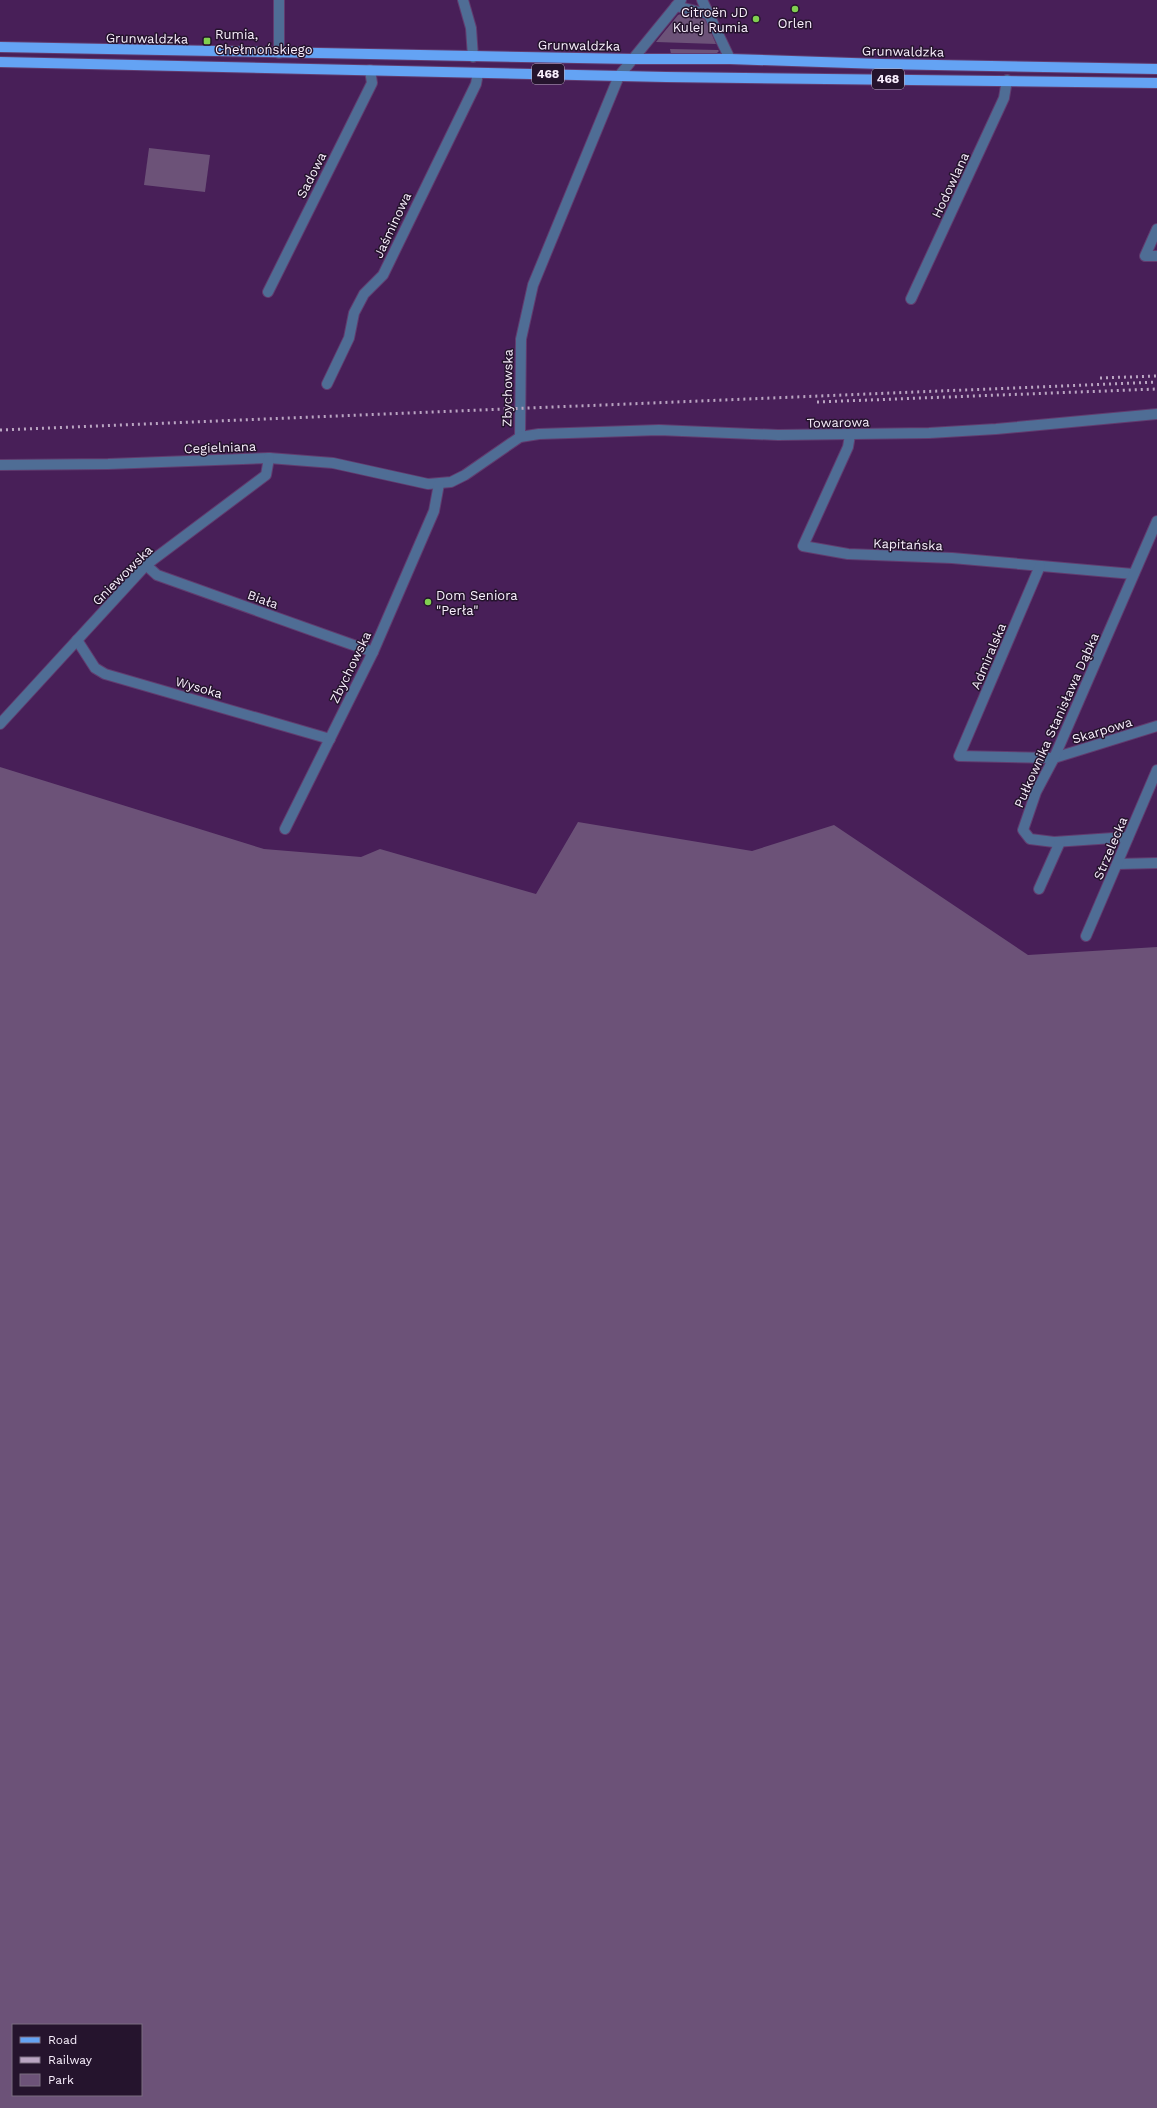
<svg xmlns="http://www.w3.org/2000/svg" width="1157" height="2108" font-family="'Work Sans',sans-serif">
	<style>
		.green { fill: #6c5278; fill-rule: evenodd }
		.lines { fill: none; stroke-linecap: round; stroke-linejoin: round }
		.minor-casing { stroke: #613c6f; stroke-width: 12 }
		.major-casing { stroke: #613c6f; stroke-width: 12 }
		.minor { stroke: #4f6d95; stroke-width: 10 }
		.major { stroke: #64a3f4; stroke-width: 10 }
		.rail { stroke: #baa5c2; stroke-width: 3; stroke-dasharray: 2 4; stroke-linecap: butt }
		.poi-dot { fill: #81d050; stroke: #25142d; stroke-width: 1.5 }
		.labels { text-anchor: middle; stroke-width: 3; stroke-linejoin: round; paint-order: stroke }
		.shield { fill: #25142d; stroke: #b9adbf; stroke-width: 1 }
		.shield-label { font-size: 12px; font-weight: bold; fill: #f9effd }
		.poi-label { font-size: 13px; fill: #f9effd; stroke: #25142d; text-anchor: start }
		.street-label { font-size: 13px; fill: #f9effd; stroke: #25142d }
	</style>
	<rect width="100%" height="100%" fill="#481f58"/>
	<g class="green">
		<path d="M686,12L705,18L716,44L656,42L678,15Z"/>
		<path d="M670,49L718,50L719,51L716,54H671Z"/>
		<path d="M149,148L210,155L205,192L144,185Z"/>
		<path d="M0,767L264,849L361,857L380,849L536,894L578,822L752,851L834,825L1028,955L1157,947V2108H0ZM13,2025H141V2095H13Z"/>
	</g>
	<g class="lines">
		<g class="minor-casing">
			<g id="minor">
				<path d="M463,0L471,28L473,57"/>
				<path d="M702,0L730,59"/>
				<path d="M676,6L707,14"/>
				<path d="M279,53V0"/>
				<path d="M1157,229L1145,256H1157"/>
				<path d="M268,292L372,83L370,70"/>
				<path d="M911,299L1004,98L1007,80"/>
				<path d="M327,384L349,338L354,313L364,294L383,275L476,84L478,73"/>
				<path d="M850,435L848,447L803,546L848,554L952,558L1133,574"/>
				<path d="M520,437L521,339L533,285L619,76L681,0"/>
				<path d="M0,465L108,464L269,458L333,463L428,484L451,482L465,475L520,437L539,434L659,430L778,435L929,433L996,429L1157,414"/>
				<path d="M146,565L157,575L373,652"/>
				<path d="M1040,566L959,756L1054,758L1157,726"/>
				<path d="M77,640L95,668L105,674L330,739"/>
				<path d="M0,724L146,565L266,475L269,458"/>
				<path d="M285,829L373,652L434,511L439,484"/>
				<path d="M1128,837L1054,842L1030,839L1023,830L1036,792L1054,758L1157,521"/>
				<path d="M1117,864L1157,863"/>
				<path d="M1039,889L1060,842"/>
				<path d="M1086,936L1157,770"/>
			</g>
		</g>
		<g class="major-casing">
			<g id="major">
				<path d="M0,47L633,59H730L881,64L1157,69"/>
				<path d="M0,62L666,77L1157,83"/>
			</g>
		</g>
		<use href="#minor" class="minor"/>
		<use href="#major" class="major"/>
		<g class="rail">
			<path d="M1100,378L1157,376"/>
			<path d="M817,402L1157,389"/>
			<path d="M0,430L1157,382"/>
		</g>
	</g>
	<g class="poi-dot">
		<circle cx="795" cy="9" r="4"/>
		<circle cx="756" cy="19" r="4"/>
		<rect x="203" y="37" width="8" height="8" rx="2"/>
		<circle cx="428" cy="602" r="4"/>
	</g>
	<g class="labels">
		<g class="shield">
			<rect x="532" y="64" width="32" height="20" rx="3"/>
			<rect x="872" y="69" width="32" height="20" rx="3"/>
		</g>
		<g class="shield-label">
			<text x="548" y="78">468</text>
			<text x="888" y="83">468</text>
		</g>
		<g class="poi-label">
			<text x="748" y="17" text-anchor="end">Citroën JD<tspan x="748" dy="15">Kulej Rumia</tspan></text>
			<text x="795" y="28" text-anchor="middle">Orlen</text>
			<text x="215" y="39">Rumia,<tspan x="215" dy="15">Chełmońskiego</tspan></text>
			<text x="436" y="600">Dom Seniora<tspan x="436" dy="15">"Perła"</tspan></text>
		</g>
		<g class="street-label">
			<text transform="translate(147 38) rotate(1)" y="5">Grunwaldzka</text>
			<text transform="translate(579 45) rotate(1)" y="5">Grunwaldzka</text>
			<text transform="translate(903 51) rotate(1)" y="5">Grunwaldzka</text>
			<text transform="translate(311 175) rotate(-63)" y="5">Sadowa</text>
			<text transform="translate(950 185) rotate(-65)" y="5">Hodowlana</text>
			<text transform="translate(392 225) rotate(-65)" y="5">Jaśminowa</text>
			<text transform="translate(507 388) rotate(-89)" y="5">Zbychowska</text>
			<text transform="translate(838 422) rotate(-1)" y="5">Towarowa</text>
			<text transform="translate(220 447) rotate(-2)" y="5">Cegielniana</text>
			<text transform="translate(908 544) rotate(2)" y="5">Kapitańska</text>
			<text transform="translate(122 575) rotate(-45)" y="5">Gniewowska</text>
			<text transform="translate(263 599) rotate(20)" y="5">Biała</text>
			<text transform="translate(988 656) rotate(-67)" y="5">Admiralska</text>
			<text transform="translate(350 667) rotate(-64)" y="5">Zbychowska</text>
			<text transform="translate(199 687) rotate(16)" y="5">Wysoka</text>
			<text transform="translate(1056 720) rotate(-66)" y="5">Pułkownika Stanisława Dąbka</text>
			<text transform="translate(1102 730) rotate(-17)" y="5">Skarpowa</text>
			<text transform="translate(1110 848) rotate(-67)" y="5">Strzelecka</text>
		</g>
	</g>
	<rect x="12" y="2024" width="130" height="72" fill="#25142d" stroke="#7a6c80"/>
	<rect x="20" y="2037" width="20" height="6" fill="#64a3f4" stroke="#7a6c80"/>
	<text x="48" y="2044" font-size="12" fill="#f9effd">Road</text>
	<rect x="20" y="2057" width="20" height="6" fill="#baa5c2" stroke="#7a6c80"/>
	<text x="48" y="2064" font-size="12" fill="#f9effd">Railway</text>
	<rect x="20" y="2074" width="20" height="12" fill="#6c5278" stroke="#7a6c80"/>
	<text x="48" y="2084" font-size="12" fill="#f9effd">Park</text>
</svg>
